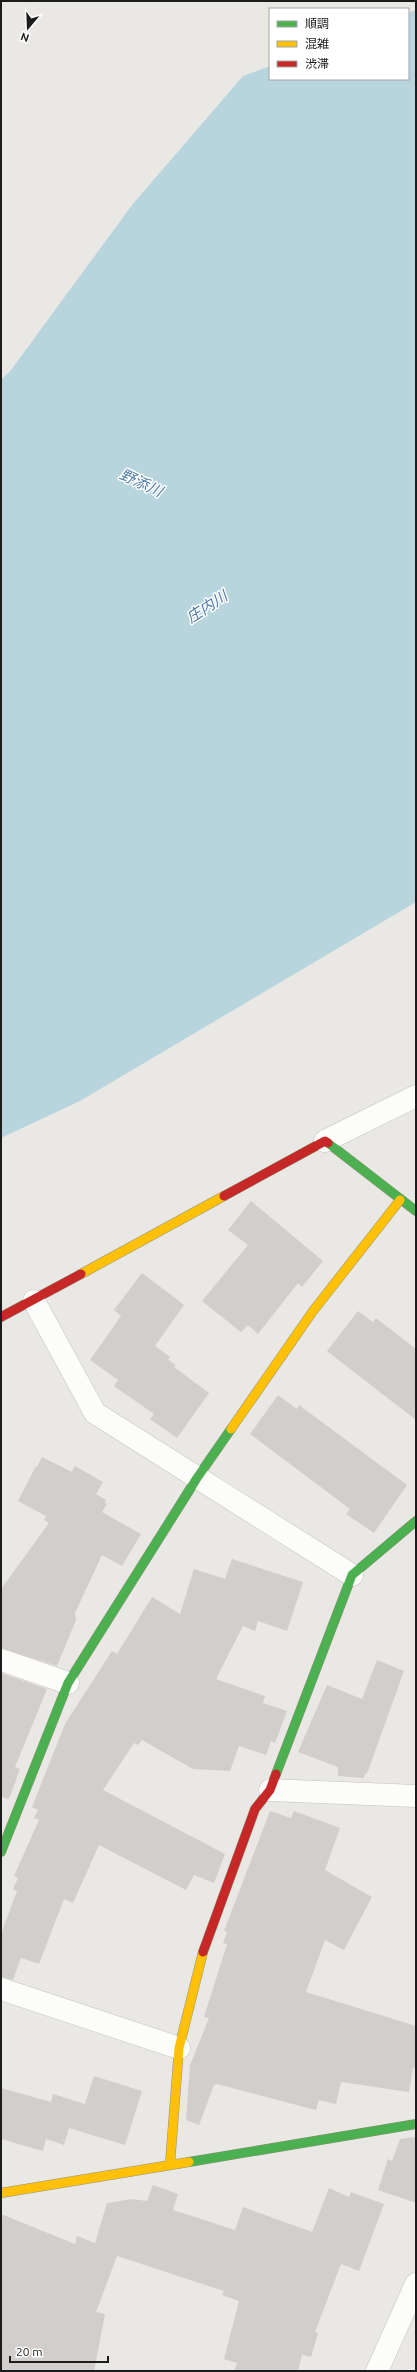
<svg xmlns="http://www.w3.org/2000/svg" width="417" height="2372" font-family="Ubuntu,'Noto Sans JP',sans-serif">
	<style>
		.water { fill: #b8d5dd }
		.building { fill: #d1cecb }
		.lines { fill: none; stroke-linecap: round; stroke-linejoin: round }
		.street-casing { stroke: #c3c2c0; stroke-width: 23 }
		.fast-casing { stroke: #91937d; stroke-width: 10 }
		.slow-casing { stroke: #91937d; stroke-width: 10 }
		.jam-casing { stroke: #91937d; stroke-width: 10 }
		.street { stroke: #fcfcfb; stroke-width: 22 }
		.fast { stroke: #4caf50; stroke-width: 9 }
		.slow { stroke: #ffc107; stroke-width: 9 }
		.jam { stroke: #c62828; stroke-width: 9 }
		.labels { text-anchor: middle; stroke-width: 3; stroke-linejoin: round; paint-order: stroke }
		.water-label { font-size: 15px; font-style: italic; fill: #4c7aa8; stroke: #fff }
	</style>
	<rect width="100%" height="100%" fill="#eae8e4"/>
	<path class="water" d="M416,10V902L80,1101L1,1138V380L11,370L132,205L243,76L270,66V79H408V13Z"/>
	<g class="building">
		<path d="M251,1201L323,1261L302,1287L298,1283L258,1334L248,1325L241,1332L202,1301L248,1245L228,1230Z"/>
		<path d="M142,1273L184,1305L155,1346L170,1357L168,1360L176,1365L174,1367L209,1393L177,1438L150,1419L154,1414L114,1386L118,1380L90,1360L121,1316L114,1310Z"/>
		<path d="M358,1311L373,1322L376,1318L416,1349V1420L327,1351Z"/>
		<path d="M278,1395L297,1409L299,1405L407,1485L374,1533L346,1514L350,1509L250,1434Z"/>
		<path d="M42,1457L72,1472L75,1466L103,1482L96,1494L106,1500L105,1503L107,1504L102,1512L141,1534L122,1566L102,1555L75,1613L76,1620L57,1666L1,1648V1589L49,1523L44,1520L46,1516L18,1501L36,1466L37,1467Z"/>
		<path d="M232,1559L303,1582L287,1631L258,1621L255,1631L243,1626L216,1679L265,1696L263,1703L287,1711L275,1743L271,1741L266,1755L239,1746L230,1771L193,1769L142,1740L138,1745L134,1743L103,1790L225,1854L214,1883L194,1875L186,1890L99,1845L73,1903L64,1899L39,1964L21,1958L13,1980L1,1977V1934L17,1891L13,1889L18,1878L14,1876L39,1820L34,1818L38,1810L32,1807L65,1724L112,1651L117,1654L152,1597L180,1614L194,1569L225,1579Z"/>
		<path d="M377,1660L404,1671L368,1771L363,1778L338,1776V1767L298,1752L327,1685L362,1699Z"/>
		<path d="M1,1673L47,1689L15,1767L20,1769L9,1799L2,1797L1,1799Z"/>
		<path d="M270,1811L291,1818L294,1811L340,1828L325,1870L372,1897L344,1950L325,1940L306,1992L416,2026V2069L413,2068L409,2092L341,2082L336,2104L319,2100L316,2110L217,2084L214,2085L199,2125L186,2120L190,2065L209,2018L204,2017L227,1944L223,1943L227,1932L224,1931Z"/>
		<path d="M94,2076L142,2091L125,2145L69,2128L64,2145L46,2139L43,2151L1,2139V2088L51,2102L53,2094L85,2104Z"/>
		<path d="M416,2137V2203L378,2190L388,2159L392,2161L400,2139Z"/>
		<path d="M153,2185L178,2194L173,2210L235,2230L243,2207L312,2232L329,2188L349,2197L351,2192L384,2204L359,2271L341,2264L315,2332L318,2333L311,2357L302,2355L298,2371H234L237,2363L224,2359L239,2301L222,2295L224,2291L117,2256L96,2312L105,2314L94,2371H1V2214L75,2244L77,2236L95,2243L107,2203L132,2199L147,2201Z"/>
	</g>
	<g class="lines">
		<g class="street-casing">
			<g id="street">
				<path d="M325,1141L416,1096"/>
				<path d="M34,1301L95,1413L352,1575"/>
				<path d="M1,1660L68,1683"/>
				<path d="M270,1790L416,1796"/>
				<path d="M1,1989L179,2048"/>
				<path d="M377,2371L416,2284"/>
			</g>
		</g>
		<g class="fast-casing">
			<g id="fast">
				<path d="M328,1143L416,1211"/>
				<path d="M276,1774L352,1575L416,1521"/>
				<path d="M1,1852L68,1683L197,1478L231,1429"/>
				<path d="M189,2162L416,2124"/>
			</g>
		</g>
		<g class="slow-casing">
			<g id="slow">
				<path d="M81,1274L224,1196"/>
				<path d="M231,1429L313,1311L400,1200"/>
				<path d="M170,2164L179,2048L203,1952"/>
				<path d="M1,2193L189,2162"/>
			</g>
		</g>
		<g class="jam-casing">
			<g id="jam">
				<path d="M224,1196L325,1141L328,1143"/>
				<path d="M1,1317L81,1274"/>
				<path d="M203,1952L255,1809L270,1790L276,1774"/>
			</g>
		</g>
		<use href="#street" class="street"/>
		<use href="#fast" class="fast"/>
		<use href="#slow" class="slow"/>
		<use href="#jam" class="jam"/>
	</g>
	<g class="labels">
		<g class="water-label">
			<text transform="translate(141 483) rotate(25)" y="5">野添川</text>
			<text transform="translate(207 607) rotate(-33)" y="5">庄内川</text>
		</g>
	</g>
	<rect width="417" height="2372" fill="none" stroke="#1c1c1c" stroke-width="4"/>
	<rect x="269" y="8" width="140" height="72" fill="#ffffff" stroke="#a4a4a4"/>
	<rect x="277" y="21" width="20" height="6" fill="#4caf50" stroke="#a4a4a4"/>
	<text x="305" y="28" font-size="12" fill="#1c1c1c">順調</text>
	<rect x="277" y="41" width="20" height="6" fill="#ffc107" stroke="#a4a4a4"/>
	<text x="305" y="48" font-size="12" fill="#1c1c1c">混雑</text>
	<rect x="277" y="61" width="20" height="6" fill="#c62828" stroke="#a4a4a4"/>
	<text x="305" y="68" font-size="12" fill="#1c1c1c">渋滞</text>
	<g transform="translate(28 28) rotate(199)" stroke="#ffffff" stroke-width="3" paint-order="stroke">
	<path d="M0-3L7 15L0 10L-7 15Z" fill="#1c1c1c"/>
	<text y="-6" font-size="11" font-weight="bold" text-anchor="middle" fill="#1c1c1c">N</text>
	</g>
	<path d="M10 2356v6h98v-6" fill="none" stroke="#1c1c1c" stroke-width="2"/>
	<text x="16" y="2356" font-size="12" fill="#1c1c1c" stroke="#ffffff" stroke-width="3" paint-order="stroke">20 m</text>
</svg>
